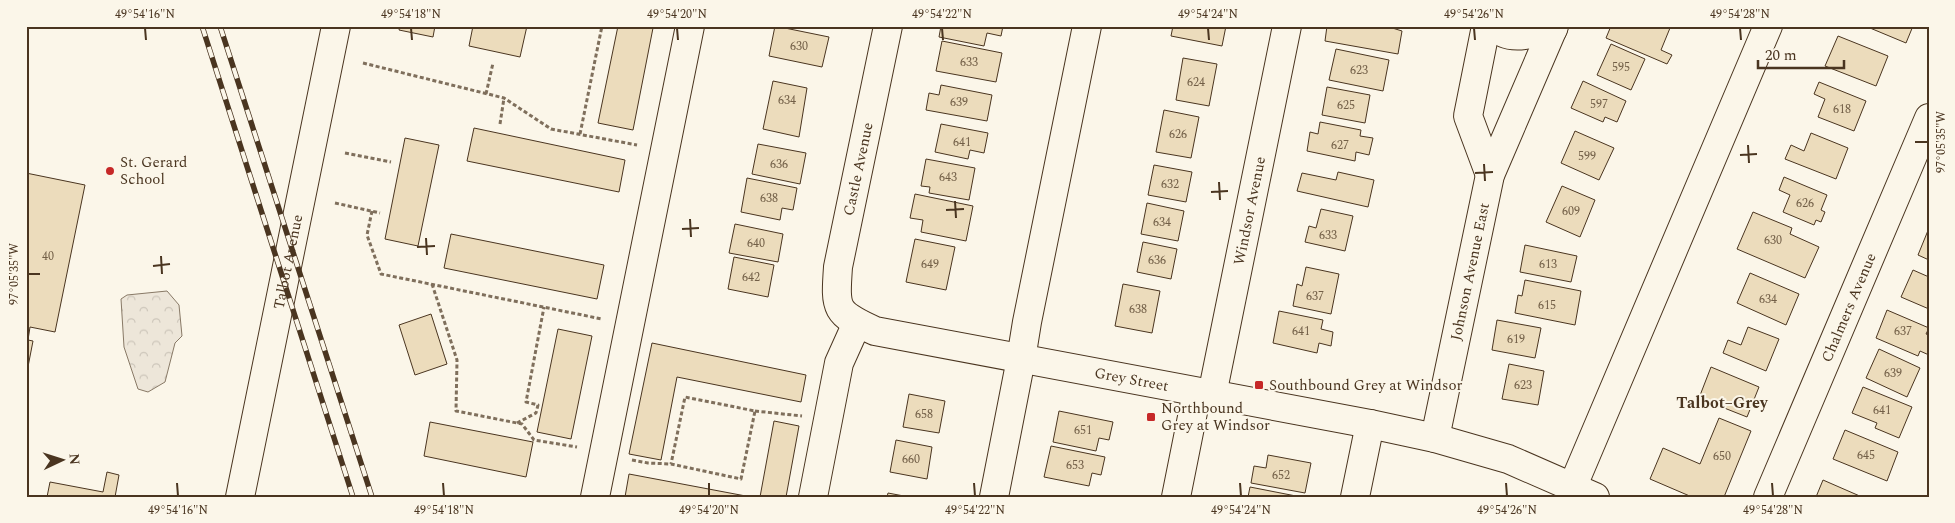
<svg xmlns="http://www.w3.org/2000/svg" width="1955" height="523" font-family="Spectral,serif">
	<style>
		.park { fill: url(#park-crowns); stroke: #887966 }
		.building { fill: #ecdcbc; stroke: #4a3520 }
		.lines { fill: none; stroke-linecap: round; stroke-linejoin: round }
		.minor-casing { stroke: #4a3520; stroke-width: 30 }
		.path { stroke: #7f6f5c; stroke-width: 3; stroke-dasharray: 4 2.5; stroke-linecap: butt }
		.minor { stroke: #fbf6e9; stroke-width: 28 }
		.rail-casing { stroke: #4a3520; stroke-width: 5.5 }
		.rail { stroke: #fbf6e9; stroke-width: 4; stroke-dasharray: 11; stroke-linecap: butt }
		.ticks { fill: none; stroke: #4a3520; stroke-width: 2 }
		.poi-dot { fill: #c62828; stroke: #fbf6e9; stroke-width: 2 }
		.labels { text-anchor: middle; stroke-width: 4; stroke-linejoin: round; paint-order: stroke }
		.number-label { font-size: 12px; fill: #725f47 }
		.poi-label { font-size: 15px; fill: #4a3520; stroke: #fbf6e9; text-anchor: start }
		.street-label { font-size: 15px; fill: #4a3520; stroke: #fbf6e9 }
		.neighbourhood-label { font-size: 16px; font-weight: bold; fill: #4a3520; stroke: #fbf6e9 }
		.neatline { fill: none; stroke: #4a3520; stroke-width: 2 }
		.ticks-label { font-size: 12px; text-anchor: middle; fill: #4a3520 }
	</style>
	<defs>
		<pattern id="park-crowns" width="20" height="18" patternUnits="userSpaceOnUse" patternTransform="scale(1.25)"><rect width="20" height="18" fill="#ede6d9"/><path d="M2 6a3 3 0 1 1 6 0M12 15a3 3 0 1 1 6 0" fill="none" stroke="#cdc6ba"/></pattern>
	</defs>
	<rect width="100%" height="100%" fill="#fbf6e9"/>
	<path class="park" d="M167,291L179,305L182,336L175,343L165,382L148,392L138,389L124,347L121,299L127,295Z"/>
	<g class="building">
		<path d="M400,26H435L433,37L399,30Z"/>
		<path d="M473,26H527L520,57L469,46Z"/>
		<path d="M618,26L653,28L633,130L598,123Z"/>
		<path d="M775,26L829,37L822,67L769,56Z"/>
		<path d="M941,26H1003L1001,36L987,33L984,46L939,37Z"/>
		<path d="M1173,26H1226L1222,46L1171,36Z"/>
		<path d="M1327,26H1386L1402,31L1398,54L1325,41Z"/>
		<path d="M1611,26H1665L1670,28L1661,50L1672,55L1667,64L1606,38Z"/>
		<path d="M1871,26H1913L1906,43L1870,28Z"/>
		<path d="M1838,36L1888,56L1876,86L1825,66Z"/>
		<path d="M942,41L1002,53L996,82L936,71Z"/>
		<path d="M1611,44L1645,59L1631,90L1597,75Z"/>
		<path d="M1336,49L1389,60L1383,91L1329,80Z"/>
		<path d="M1183,58L1217,64L1209,106L1176,100Z"/>
		<path d="M773,81L807,88L799,137L763,129Z"/>
		<path d="M1583,81L1626,101L1617,122L1605,117L1603,122L1571,108Z"/>
		<path d="M1819,82L1866,101L1854,131L1818,117L1825,99L1814,94Z"/>
		<path d="M941,85L992,95L987,121L926,110L929,93L939,95Z"/>
		<path d="M1327,87L1370,95L1365,123L1322,115Z"/>
		<path d="M1164,110L1199,117L1191,158L1156,152Z"/>
		<path d="M1320,122L1361,130L1360,136L1373,138L1369,155L1356,152L1355,161L1307,151L1310,132L1318,134Z"/>
		<path d="M941,124L988,133L984,153L970,150L968,159L935,152Z"/>
		<path d="M474,128L625,160L619,192L467,161Z"/>
		<path d="M1575,131L1614,148L1599,180L1561,163Z"/>
		<path d="M1811,133L1848,148L1836,179L1785,159L1791,145L1804,151Z"/>
		<path d="M405,138L439,145L418,246L385,239Z"/>
		<path d="M758,144L806,153L800,184L752,174Z"/>
		<path d="M926,159L975,168L969,200L929,193L930,187L921,186Z"/>
		<path d="M1154,165L1192,172L1186,202L1148,195Z"/>
		<path d="M1338,172L1374,180L1368,207L1297,191L1302,173L1336,180Z"/>
		<path d="M26,173L85,185L55,332L30,327L28,340L33,341L26,377Z"/>
		<path d="M1784,177L1827,195L1821,210L1825,212L1821,222L1816,220L1814,225L1783,212L1790,195L1779,190Z"/>
		<path d="M747,178L797,188L793,210L782,208L780,220L741,212Z"/>
		<path d="M1562,186L1595,200L1580,237L1546,222Z"/>
		<path d="M915,194L973,206L966,241L921,232L923,220L910,218Z"/>
		<path d="M1147,203L1184,211L1178,241L1141,234Z"/>
		<path d="M1321,209L1353,216L1345,251L1305,242L1309,226L1316,228Z"/>
		<path d="M1753,212L1792,228L1790,234L1819,247L1805,278L1737,249Z"/>
		<path d="M735,224L783,234L778,262L729,253Z"/>
		<path d="M1929,228V260L1918,255Z"/>
		<path d="M451,234L604,265L597,299L444,268Z"/>
		<path d="M915,239L955,247L946,290L906,282Z"/>
		<path d="M1143,242L1177,249L1171,279L1137,272Z"/>
		<path d="M1525,245L1577,256L1571,282L1520,272Z"/>
		<path d="M734,257L774,265L768,297L728,289Z"/>
		<path d="M1306,267L1339,274L1331,314L1293,306L1297,284L1302,286Z"/>
		<path d="M1913,270L1929,277V309L1901,297Z"/>
		<path d="M1750,273L1799,294L1786,325L1737,303Z"/>
		<path d="M1525,280L1581,291L1575,325L1515,313L1518,295L1522,296Z"/>
		<path d="M1123,284L1160,291L1152,333L1115,326Z"/>
		<path d="M1887,310L1929,328L1926,334L1929,335V355L1920,351L1918,356L1876,338Z"/>
		<path d="M1279,311L1323,320L1321,329L1333,332L1331,346L1319,343L1317,353L1273,343Z"/>
		<path d="M431,314L447,364L415,375L399,325Z"/>
		<path d="M1497,320L1541,328L1535,358L1492,350Z"/>
		<path d="M1748,327L1779,339L1766,371L1723,353L1728,340L1741,345Z"/>
		<path d="M558,329L592,336L571,439L537,432Z"/>
		<path d="M652,343L806,375L801,402L677,377L661,460L629,454Z"/>
		<path d="M1879,349L1920,368L1907,397L1866,378Z"/>
		<path d="M1509,364L1544,371L1538,405L1502,399Z"/>
		<path d="M1711,367L1759,387L1747,417L1699,398Z"/>
		<path d="M1863,387L1912,407L1899,438L1875,428L1877,423L1852,413Z"/>
		<path d="M909,394L945,401L939,433L903,427Z"/>
		<path d="M1059,411L1113,422L1109,440L1099,438L1096,451L1053,442Z"/>
		<path d="M1719,418L1751,431L1724,497H1692L1650,479L1663,448L1700,464Z"/>
		<path d="M774,421L799,426L786,497H760Z"/>
		<path d="M430,422L533,442L526,477L424,456Z"/>
		<path d="M1845,430L1898,452L1887,481L1833,459Z"/>
		<path d="M896,440L932,447L927,479L890,472Z"/>
		<path d="M1051,446L1105,457L1101,475L1092,473L1089,486L1044,477Z"/>
		<path d="M1268,455L1311,463L1305,493L1251,483L1254,466L1266,468Z"/>
		<path d="M107,472L119,475L115,497H47L50,482L103,492Z"/>
		<path d="M629,474L751,497H625Z"/>
		<path d="M1823,480L1862,497H1816Z"/>
		<path d="M1250,487L1301,497H1248Z"/>
		<path d="M888,493L909,497H887Z"/>
	</g>
	<g class="lines">
		<g class="minor-casing">
			<g id="minor">
				<path id="s1" d="M888,26L838,267C835,310 835,313 875,331L1370,424L1435,438L1508,459L1595,497"/>
				<path d="M1486,26L1468,116L1490,175"/>
				<path d="M1495,26C1508,43 1535,33 1553,29"/>
				<path id="s2" d="M1212,395L1287,26"/>
				<path id="s3" d="M1435,438L1490,175L1554,26"/>
				<path d="M1572,488L1768,26"/>
				<path id="s4" d="M240,497L336,26"/>
				<path d="M595,497L690,26"/>
				<path d="M813,497L839,363L857,323"/>
				<path d="M994,497L1021,359L1027,322L1087,26"/>
				<path d="M1176,497L1197,392"/>
				<path d="M1355,497L1370,424"/>
				<path id="s5" d="M1768,497L1929,118"/>
			</g>
		</g>
		<g class="path">
			<path d="M363,63L504,98L551,129L637,145"/>
			<path d="M486,94L493,63"/>
			<path d="M500,124L504,98"/>
			<path d="M580,134L602,26"/>
			<path d="M345,153L391,162"/>
			<path d="M335,203L380,213"/>
			<path d="M372,211L367,235L381,274L602,319"/>
			<path d="M432,284L457,360L456,411L522,424L534,440L577,447"/>
			<path d="M755,411L802,416"/>
			<path d="M517,423L536,413L538,405L526,402L544,307"/>
			<path d="M632,460L648,463L671,464L741,479L755,411L685,397L671,464"/>
		</g>
		<use href="#minor" class="minor"/>
		<g class="rail-casing">
			<g id="rail">
				<path d="M202,26L353,497"/>
				<path d="M220,26L372,497"/>
			</g>
		</g>
		<use href="#rail" class="rail"/>
	</g>
	<path class="ticks" d="M145,28L146,40M411,28L412,40M677,28L678,40M942,28L943,40M1208,28L1209,40M1474,28L1475,40M1740,28L1741,40M1915,142H1928M1748,145L1749,163M1740,155L1757,154M1484,164L1485,181M1475,173L1493,172M1219,182L1220,200M1211,192L1228,191M955,201L956,218M946,210L964,209M690,219L691,237M682,229L699,228M426,238L427,255M417,247L435,246M161,256L162,274M153,266L170,264M28,274H40M177,483L178,496M443,483L444,496M709,483V496M974,483L975,496M1240,483L1241,496M1506,483L1507,496M1772,483L1773,496"/>
	<g class="poi-dot">
		<circle cx="110" cy="171" r="5"/>
		<rect x="1254" y="380" width="10" height="10" rx="2.5"/>
		<rect x="1146" y="412" width="10" height="10" rx="2.5"/>
	</g>
	<g class="labels">
		<g class="number-label">
			<text x="799" y="50">630</text>
			<text x="969" y="66">633</text>
			<text x="1621" y="71">595</text>
			<text x="1359" y="74">623</text>
			<text x="1196" y="86">624</text>
			<text x="787" y="104">634</text>
			<text x="959" y="106">639</text>
			<text x="1599" y="108">597</text>
			<text x="1346" y="109">625</text>
			<text x="1842" y="113">618</text>
			<text x="1178" y="138">626</text>
			<text x="962" y="146">641</text>
			<text x="1340" y="149">627</text>
			<text x="1587" y="160">599</text>
			<text x="779" y="168">636</text>
			<text x="948" y="181">643</text>
			<text x="1170" y="188">632</text>
			<text x="769" y="202">638</text>
			<text x="1805" y="207">626</text>
			<text x="1571" y="215">609</text>
			<text x="1162" y="226">634</text>
			<text x="1328" y="239">633</text>
			<text x="1773" y="244">630</text>
			<text x="756" y="247">640</text>
			<text x="48" y="260">40</text>
			<text x="1157" y="264">636</text>
			<text x="930" y="268">649</text>
			<text x="1548" y="268">613</text>
			<text x="751" y="281">642</text>
			<text x="1315" y="300">637</text>
			<text x="1768" y="303">634</text>
			<text x="1547" y="309">615</text>
			<text x="1138" y="313">638</text>
			<text x="1301" y="335">641</text>
			<text x="1903" y="335">637</text>
			<text x="1516" y="343">619</text>
			<text x="1893" y="377">639</text>
			<text x="1523" y="389">623</text>
			<text x="1882" y="414">641</text>
			<text x="924" y="418">658</text>
			<text x="1083" y="434">651</text>
			<text x="1866" y="459">645</text>
			<text x="1722" y="460">650</text>
			<text x="911" y="463">660</text>
			<text x="1075" y="469">653</text>
			<text x="1281" y="479">652</text>
		</g>
		<g class="poi-label">
			<text x="120" y="167">St. Gerard<tspan x="120" dy="17">School</tspan></text>
			<text x="1269" y="390">Southbound Grey at Windsor</text>
			<text x="1161" y="413">Northbound<tspan x="1161" dy="17">Grey at Windsor</tspan></text>
		</g>
		<g class="street-label">
			<text transform="translate(858 169) rotate(-78)" y="5">Castle Avenue</text>
			<text dy="5" stroke="none"><textPath href="#s2" startOffset="188">Windsor Avenue</textPath></text>
			<text dy="5" stroke="none"><textPath href="#s4" startOffset="240">Talbot Avenue</textPath></text>
			<text dy="5" stroke="none"><textPath href="#s3" startOffset="170">Johnson Avenue East</textPath></text>
			<text dy="5" stroke="none"><textPath href="#s5" startOffset="206">Chalmers Avenue</textPath></text>
			<text dy="5" stroke="none"><textPath href="#s1" startOffset="591">Grey Street</textPath></text>
		</g>
		<g class="neighbourhood-label">
			<text x="1722" y="408">Talbot–Grey</text>
		</g>
	</g>
	<rect width="1955" height="523" fill="none" stroke="#fbf6e9" stroke-width="55"/>
	<g transform="translate(62 460) rotate(86)" stroke="#fbf6e9" stroke-width="4" paint-order="stroke">
	<path d="M0-4L9 19L0 12L-9 19Z" fill="#4a3520"/>
	<text y="-8" font-size="14" font-weight="bold" text-anchor="middle" fill="#4a3520">N</text>
	</g>
	<path d="M1758 60v8h86v-8" fill="none" stroke="#4a3520" stroke-width="2.5"/>
	<text x="1765" y="60" font-size="15" fill="#4a3520" stroke="#fbf6e9" stroke-width="4" paint-order="stroke">20 m</text>
	<rect x="28" y="28" width="1900" height="468" class="neatline"/>
	<g class="ticks-label">
		<text x="145" y="18">49°54'16"N</text>
		<text x="411" y="18">49°54'18"N</text>
		<text x="677" y="18">49°54'20"N</text>
		<text x="942" y="18">49°54'22"N</text>
		<text x="1208" y="18">49°54'24"N</text>
		<text x="1474" y="18">49°54'26"N</text>
		<text x="1740" y="18">49°54'28"N</text>
		<text transform="translate(1941 142) rotate(-90)" y="4">97°05'35"W</text>
		<text transform="translate(14 274) rotate(-90)" y="4">97°05'35"W</text>
		<text x="178" y="514">49°54'16"N</text>
		<text x="444" y="514">49°54'18"N</text>
		<text x="709" y="514">49°54'20"N</text>
		<text x="975" y="514">49°54'22"N</text>
		<text x="1241" y="514">49°54'24"N</text>
		<text x="1507" y="514">49°54'26"N</text>
		<text x="1773" y="514">49°54'28"N</text>
	</g>
</svg>
